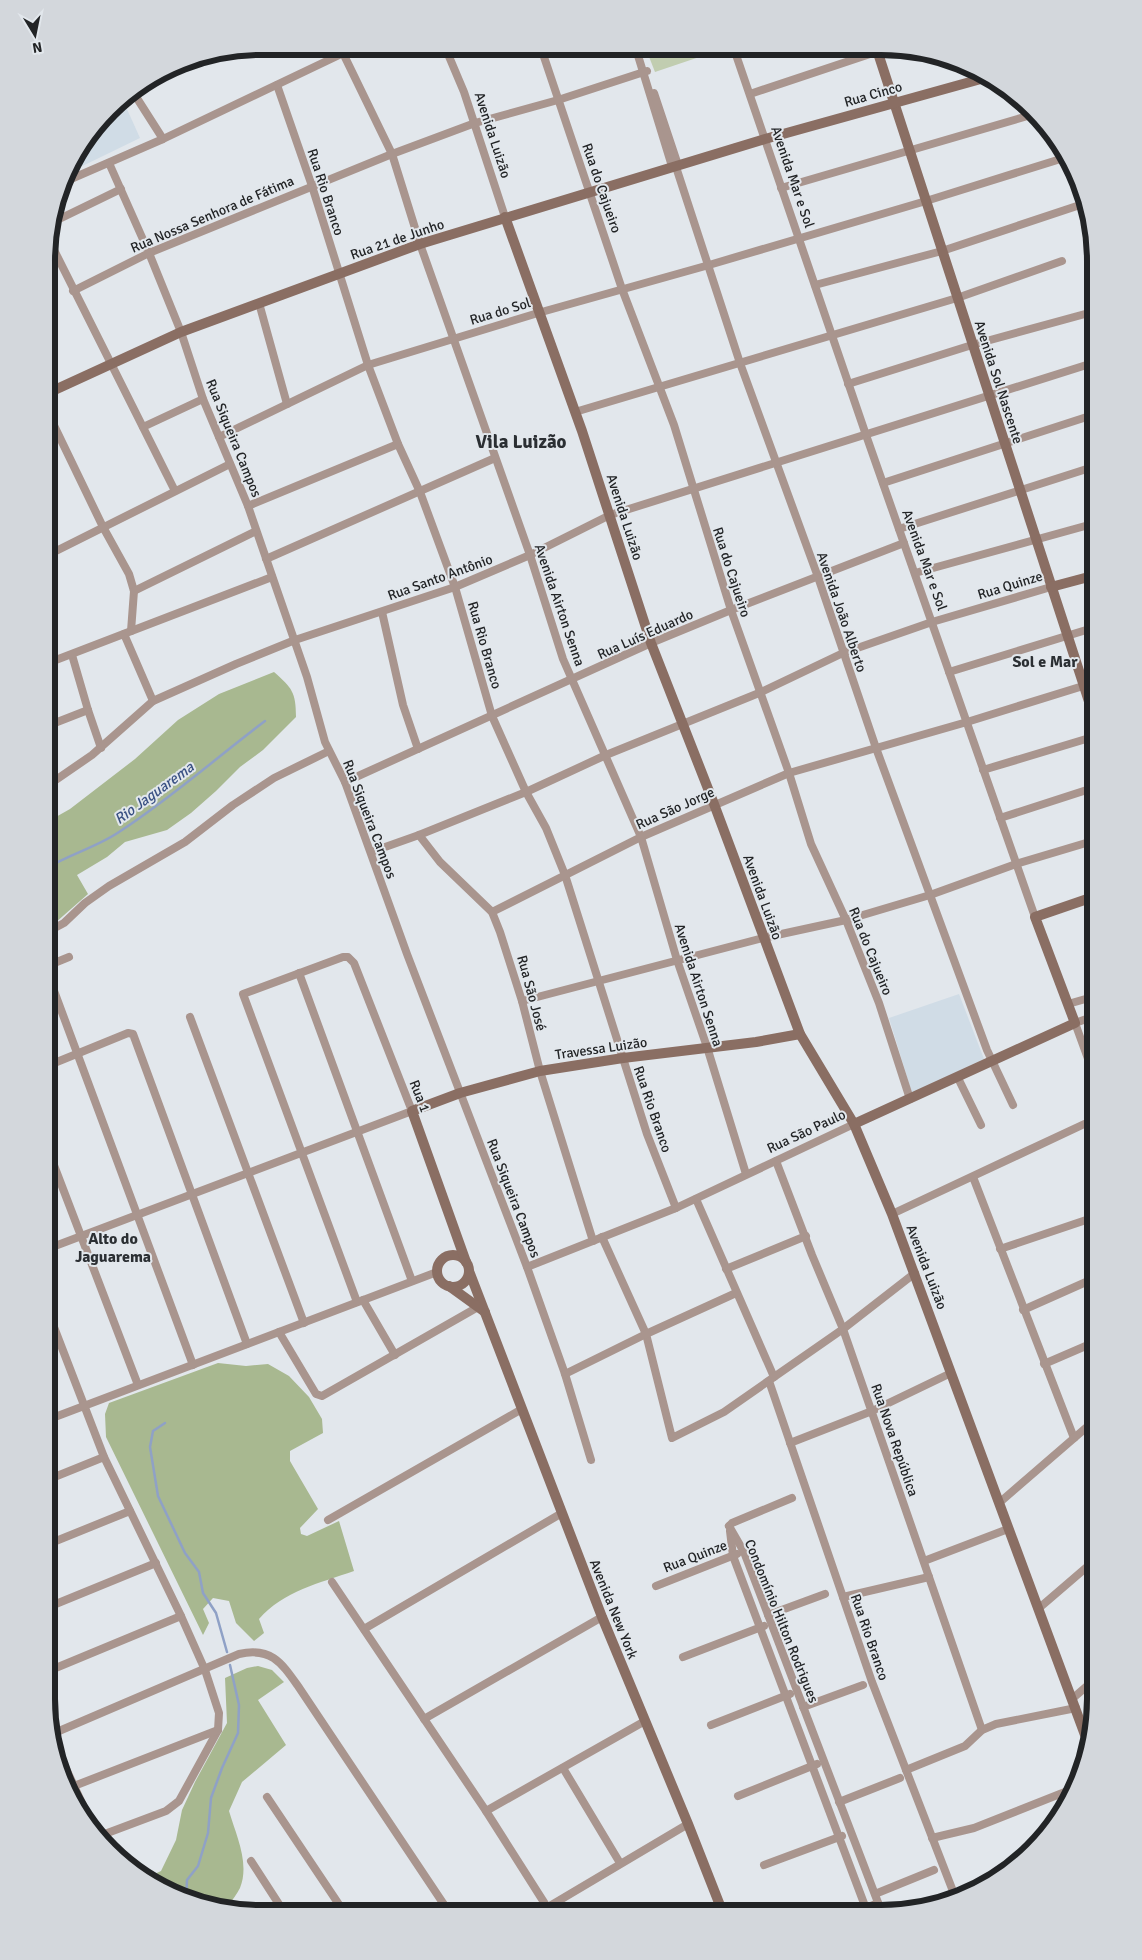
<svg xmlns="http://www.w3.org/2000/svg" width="1142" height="1960" font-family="Signika,sans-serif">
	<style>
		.built { fill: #d0dce6 }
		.green { fill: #c1cdb0 }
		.forest { fill: #a8b890 }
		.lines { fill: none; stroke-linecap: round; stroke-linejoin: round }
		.stream { stroke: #8fa1c6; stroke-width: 2.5 }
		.street { stroke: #a9958e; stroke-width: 8 }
		.secondary { stroke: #8a6e63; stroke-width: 10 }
		.labels { text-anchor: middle; stroke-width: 4; stroke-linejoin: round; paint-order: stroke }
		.street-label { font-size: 14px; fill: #222426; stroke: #e2e7ec }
		.water-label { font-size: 15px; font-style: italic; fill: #3a5183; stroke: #e2e7ec }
		.quarter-label { font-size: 16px; font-weight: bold; fill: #2b2f33; stroke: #e2e7ec }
		.district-label { font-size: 19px; font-weight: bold; fill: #2b2f33; stroke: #e2e7ec }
		.rim { fill: none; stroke: #222426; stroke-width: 6 }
	</style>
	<rect width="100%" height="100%" fill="#e2e7ec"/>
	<g class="built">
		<path d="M122,98L140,138L66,174L69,166Z"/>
		<path d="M959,994L984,1059L912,1093L889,1018Z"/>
	</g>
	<path class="green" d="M646,49H723L655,72Z"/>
	<g class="forest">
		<path d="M274,672C292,688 296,692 296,717L263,750L240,767L216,791L191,813L167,830L125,842L107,857L77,875L88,894L55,923L47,911V822L70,809L135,759L178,720L219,694Z"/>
		<path d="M218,1363L246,1366L268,1364L289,1376L309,1397L322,1419L323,1433L290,1451V1461L318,1509L300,1528L301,1534L307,1536L339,1521L354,1571C320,1583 283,1591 259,1619L264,1633L254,1641L236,1623L229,1601L213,1598L203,1609L209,1623L203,1635L106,1437L105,1414L109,1403Z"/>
		<path d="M258,1666L272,1670L284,1682L258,1700L286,1745L242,1782L229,1811C236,1835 250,1863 240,1888C237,1894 232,1900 229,1905L230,1911L179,1897L146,1878L161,1871L176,1840L182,1810L195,1782L227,1723L225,1678L247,1668Z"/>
	</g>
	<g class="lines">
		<g class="stream">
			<path d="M47,868C70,854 97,847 119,832C170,799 216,758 265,721"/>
			<path d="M165,1423L153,1431L150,1447L158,1496L185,1553L199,1572L203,1593L216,1613L227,1652"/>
			<path d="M186,1899L187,1880L198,1866L208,1833L211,1798L222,1768L238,1733L239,1705L230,1665"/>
		</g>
		<g class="street">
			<path d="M340,47L392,154L420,244L530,555L563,659L641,837L677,960L707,1047L746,1174"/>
			<path d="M445,47L464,92L505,217"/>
			<path d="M541,48L622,289L674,425L731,610L789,773L811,844L846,920L879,1003L910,1099"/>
			<path d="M636,49L671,163L676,167L740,363L818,577L876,748L987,1050L1013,1105"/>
			<path d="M734,49L866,435L1035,917"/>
			<path d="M277,85L312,186L368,365L398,444L420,492L455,587L492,716L526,792L546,828L565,875L647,1134L676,1208"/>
			<path d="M133,92L163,139"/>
			<path d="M654,93L677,162L676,167"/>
			<path d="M750,94L882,50"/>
			<path d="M109,163L149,253L181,332L203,399L248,506L307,677L325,742L345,782L407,954L527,1267L565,1374L591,1460"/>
			<path d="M64,182L163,139L356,47"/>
			<path d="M781,188L1031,115"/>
			<path d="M51,223L121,189"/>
			<path d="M48,238L175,491"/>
			<path d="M815,285L942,251L1086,203"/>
			<path d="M73,291L149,253L392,154L475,123L558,100L647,71"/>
			<path d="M259,303L287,404"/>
			<path d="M848,384L972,345L1096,311"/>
			<path d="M575,412L957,298L1062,261"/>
			<path d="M48,413L103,527L129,574L134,591L131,631"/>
			<path d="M143,427L203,399"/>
			<path d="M219,437L368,365L538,313L709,265L926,201L1067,157"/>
			<path d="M883,483L1096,414"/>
			<path d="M248,506L398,444"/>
			<path d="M899,529L1096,466"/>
			<path d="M48,555L230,464"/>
			<path d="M266,559L495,458"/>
			<path d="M915,573L1096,523"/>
			<path d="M134,591L256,531"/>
			<path d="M382,612L403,705L418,749"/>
			<path d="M124,634L153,701"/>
			<path d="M72,655L88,710L101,748"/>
			<path d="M48,663L272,577"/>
			<path d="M949,672L1096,627"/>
			<path d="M47,726L88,710"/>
			<path d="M983,770L1096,736"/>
			<path d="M345,782L651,643L731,610L904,543"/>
			<path d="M47,786L92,755L153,701L236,664L295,640L455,587L530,555L610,515L1096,362"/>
			<path d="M1000,818L1096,787"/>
			<path d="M419,835L440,862L492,912L500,932L522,1001L540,1071L593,1241"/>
			<path d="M371,852L419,835L526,792L606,755L759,693L843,653L932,622L1051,587"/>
			<path d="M492,912L641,837L789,773L967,722L1096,682"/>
			<path d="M47,932L64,923L85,903L109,886L185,842L233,805L274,778L329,751"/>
			<path d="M47,966L69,957"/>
			<path d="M47,972L193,1365"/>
			<path d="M299,973L412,1281"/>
			<path d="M522,1001L763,938L846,920L930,895L1016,864L1096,840"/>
			<path d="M1068,1004L1096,996"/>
			<path d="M190,1017L304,1323"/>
			<path d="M47,1066L128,1033L133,1034L247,1344"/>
			<path d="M958,1078L981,1125"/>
			<path d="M1095,1078L1075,1023L1095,1016"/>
			<path d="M47,1147L138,1385"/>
			<path d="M776,1161L812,1255L843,1329L982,1730"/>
			<path d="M973,1177L1074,1438"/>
			<path d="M696,1199L774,1377"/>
			<path d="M892,1214L1095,1119"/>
			<path d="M602,1237L646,1334L672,1438L724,1412L843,1329L915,1273"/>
			<path d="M47,1249C168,1203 290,1157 412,1111L354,963L348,957H343L243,994L357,1302"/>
			<path d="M1000,1249L1095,1217"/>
			<path d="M527,1267L676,1208L854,1124"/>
			<path d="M726,1269L806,1236"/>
			<path d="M363,1300L395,1355"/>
			<path d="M47,1309L104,1457L181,1616L205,1670L219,1713L218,1730L179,1801L166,1811L102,1835L95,1831L54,1743"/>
			<path d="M1023,1310L1095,1278"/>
			<path d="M279,1332L316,1394L322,1396L478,1307"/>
			<path d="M1044,1364L1095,1342"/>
			<path d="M565,1374L646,1334L736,1293"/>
			<path d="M769,1381L872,1682L956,1899"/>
			<path d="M47,1420L437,1272"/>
			<path d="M790,1443L872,1411L951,1373"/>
			<path d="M47,1480L104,1457"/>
			<path d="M999,1503L1095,1420"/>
			<path d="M328,1520L522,1409"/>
			<path d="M729,1526L744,1552L882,1913"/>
			<path d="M729,1526L732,1523L792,1498"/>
			<path d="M730,1531L733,1556L868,1914"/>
			<path d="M46,1545L130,1511"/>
			<path d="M924,1561L1008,1529"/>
			<path d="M332,1582L486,1811L547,1907"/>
			<path d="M656,1586L737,1554"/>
			<path d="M843,1597L929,1577"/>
			<path d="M46,1608L156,1563"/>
			<path d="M1038,1609L1095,1560"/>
			<path d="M768,1615L825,1594"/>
			<path d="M364,1629L562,1513"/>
			<path d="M683,1657L764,1626"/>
			<path d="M46,1672L181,1616"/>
			<path d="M1072,1699L1095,1679"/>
			<path d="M803,1707L863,1685"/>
			<path d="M424,1719L602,1617"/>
			<path d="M711,1725L790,1694"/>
			<path d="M52,1734L239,1654C271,1647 281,1662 298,1686L449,1912"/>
			<path d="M563,1768L620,1863"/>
			<path d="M906,1770L965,1746L982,1730L996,1724L1076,1708"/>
			<path d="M74,1786L218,1730"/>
			<path d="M738,1796L817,1764"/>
			<path d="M267,1797L344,1912"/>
			<path d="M839,1802L900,1778"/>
			<path d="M486,1811L645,1721"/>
			<path d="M932,1838L974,1828L1075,1788"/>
			<path d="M251,1861L284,1912"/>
			<path d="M764,1865L842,1836"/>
			<path d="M875,1894L934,1870"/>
			<path d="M538,1913L688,1824"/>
			<path d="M852,1914L878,1903"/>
		</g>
		<g class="secondary">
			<path d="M877,50L1096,723"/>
			<path d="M505,217L582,431L651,643L714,804L800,1034L854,1124L892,1214L1088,1743"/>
			<path d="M48,393L181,332L420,244L765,139L988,77"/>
			<path d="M1051,587L1096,575"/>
			<path d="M854,1124L1075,1023L1035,917L1096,896"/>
			<circle cx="453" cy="1271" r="16"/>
			<path d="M466,1262L412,1111L460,1093L540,1071L623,1058L756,1042L800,1034"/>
			<path d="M469,1271L602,1617L688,1824L723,1913"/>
			<path d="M449,1286L485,1312"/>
		</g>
	</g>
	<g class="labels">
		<g class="street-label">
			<text transform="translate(873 94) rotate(-16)" y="5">Rua Cinco</text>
			<text transform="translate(493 135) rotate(72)" y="5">Avenida Luizão</text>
			<text transform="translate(793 177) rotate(71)" y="5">Avenida Mar e Sol</text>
			<text transform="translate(602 188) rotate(71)" y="5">Rua do Cajueiro</text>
			<text transform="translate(326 192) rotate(72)" y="5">Rua Rio Branco</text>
			<text transform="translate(212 214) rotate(-23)" y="5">Rua Nossa Senhora de Fátima</text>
			<text transform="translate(397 239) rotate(-19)" y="5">Rua 21 de Junho</text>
			<text transform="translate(500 311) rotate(-17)" y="5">Rua do Sol</text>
			<text transform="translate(999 382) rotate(72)" y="5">Avenida Sol Nascente</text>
			<text transform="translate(234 438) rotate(68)" y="5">Rua Siqueira Campos</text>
			<text transform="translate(625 517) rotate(72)" y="5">Avenida Luizão</text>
			<text transform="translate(925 560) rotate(70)" y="5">Avenida Mar e Sol</text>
			<text transform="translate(732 572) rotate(72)" y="5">Rua do Cajueiro</text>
			<text transform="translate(440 577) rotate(-20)" y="5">Rua Santo Antônio</text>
			<text transform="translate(1010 585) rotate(-17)" y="5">Rua Quinze</text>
			<text transform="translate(560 605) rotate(71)" y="5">Avenida Airton Senna</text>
			<text transform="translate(842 612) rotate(71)" y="5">Avenida João Alberto</text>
			<text transform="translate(645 634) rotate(-24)" y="5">Rua Luís Eduardo</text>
			<text transform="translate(485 645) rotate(74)" y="5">Rua Rio Branco</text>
			<text transform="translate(675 808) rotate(-24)" y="5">Rua São Jorge</text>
			<text transform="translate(370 819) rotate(69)" y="5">Rua Siqueira Campos</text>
			<text transform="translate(763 897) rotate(70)" y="5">Avenida Luizão</text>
			<text transform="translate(871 951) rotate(68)" y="5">Rua do Cajueiro</text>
			<text transform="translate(699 985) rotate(72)" y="5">Avenida Airton Senna</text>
			<text transform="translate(532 993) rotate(75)" y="5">Rua São José</text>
			<text transform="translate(601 1048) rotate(-8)" y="5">Travessa Luizão</text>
			<text transform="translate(420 1096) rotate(69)" y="5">Rua 1</text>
			<text transform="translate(653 1109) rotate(71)" y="5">Rua Rio Branco</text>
			<text transform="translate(806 1131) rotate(-25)" y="5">Rua São Paulo</text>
			<text transform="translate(514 1198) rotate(69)" y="5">Rua Siqueira Campos</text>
			<text transform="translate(927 1267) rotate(69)" y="5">Avenida Luizão</text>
			<text transform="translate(895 1440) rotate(71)" y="5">Rua Nova República</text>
			<text transform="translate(695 1556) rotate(-21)" y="5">Rua Quinze</text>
			<text transform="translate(614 1609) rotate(68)" y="5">Avenida New York</text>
			<text transform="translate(782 1621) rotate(68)" y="5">Condomínio Hilton Rodrigues</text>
			<text transform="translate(870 1637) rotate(71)" y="5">Rua Rio Branco</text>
		</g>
		<g class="water-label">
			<text transform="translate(154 793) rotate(-36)" y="5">Rio Jaguarema</text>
		</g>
		<g class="quarter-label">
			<text x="1045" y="667">Sol e Mar</text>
			<text x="113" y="1244">Alto do<tspan x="113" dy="18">Jaguarema</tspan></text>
		</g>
		<g class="district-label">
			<text x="521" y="448">Vila Luizão</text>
		</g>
	</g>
	<path d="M0 0H1142V1960H0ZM261 55H881A206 206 0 0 1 1087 261V1699A206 206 0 0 1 881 1905H261A206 206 0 0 1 55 1699V261A206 206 0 0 1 261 55Z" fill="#d3d7dc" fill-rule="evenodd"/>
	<path class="rim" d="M261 55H881A206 206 0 0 1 1087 261V1699A206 206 0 0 1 881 1905H261A206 206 0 0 1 55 1699V261A206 206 0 0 1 261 55Z"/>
	<g transform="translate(35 35) rotate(170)" stroke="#e2e7ec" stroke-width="4" paint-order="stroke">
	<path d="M0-4L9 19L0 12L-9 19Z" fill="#222426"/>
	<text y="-8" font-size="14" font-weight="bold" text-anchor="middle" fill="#222426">N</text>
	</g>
</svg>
